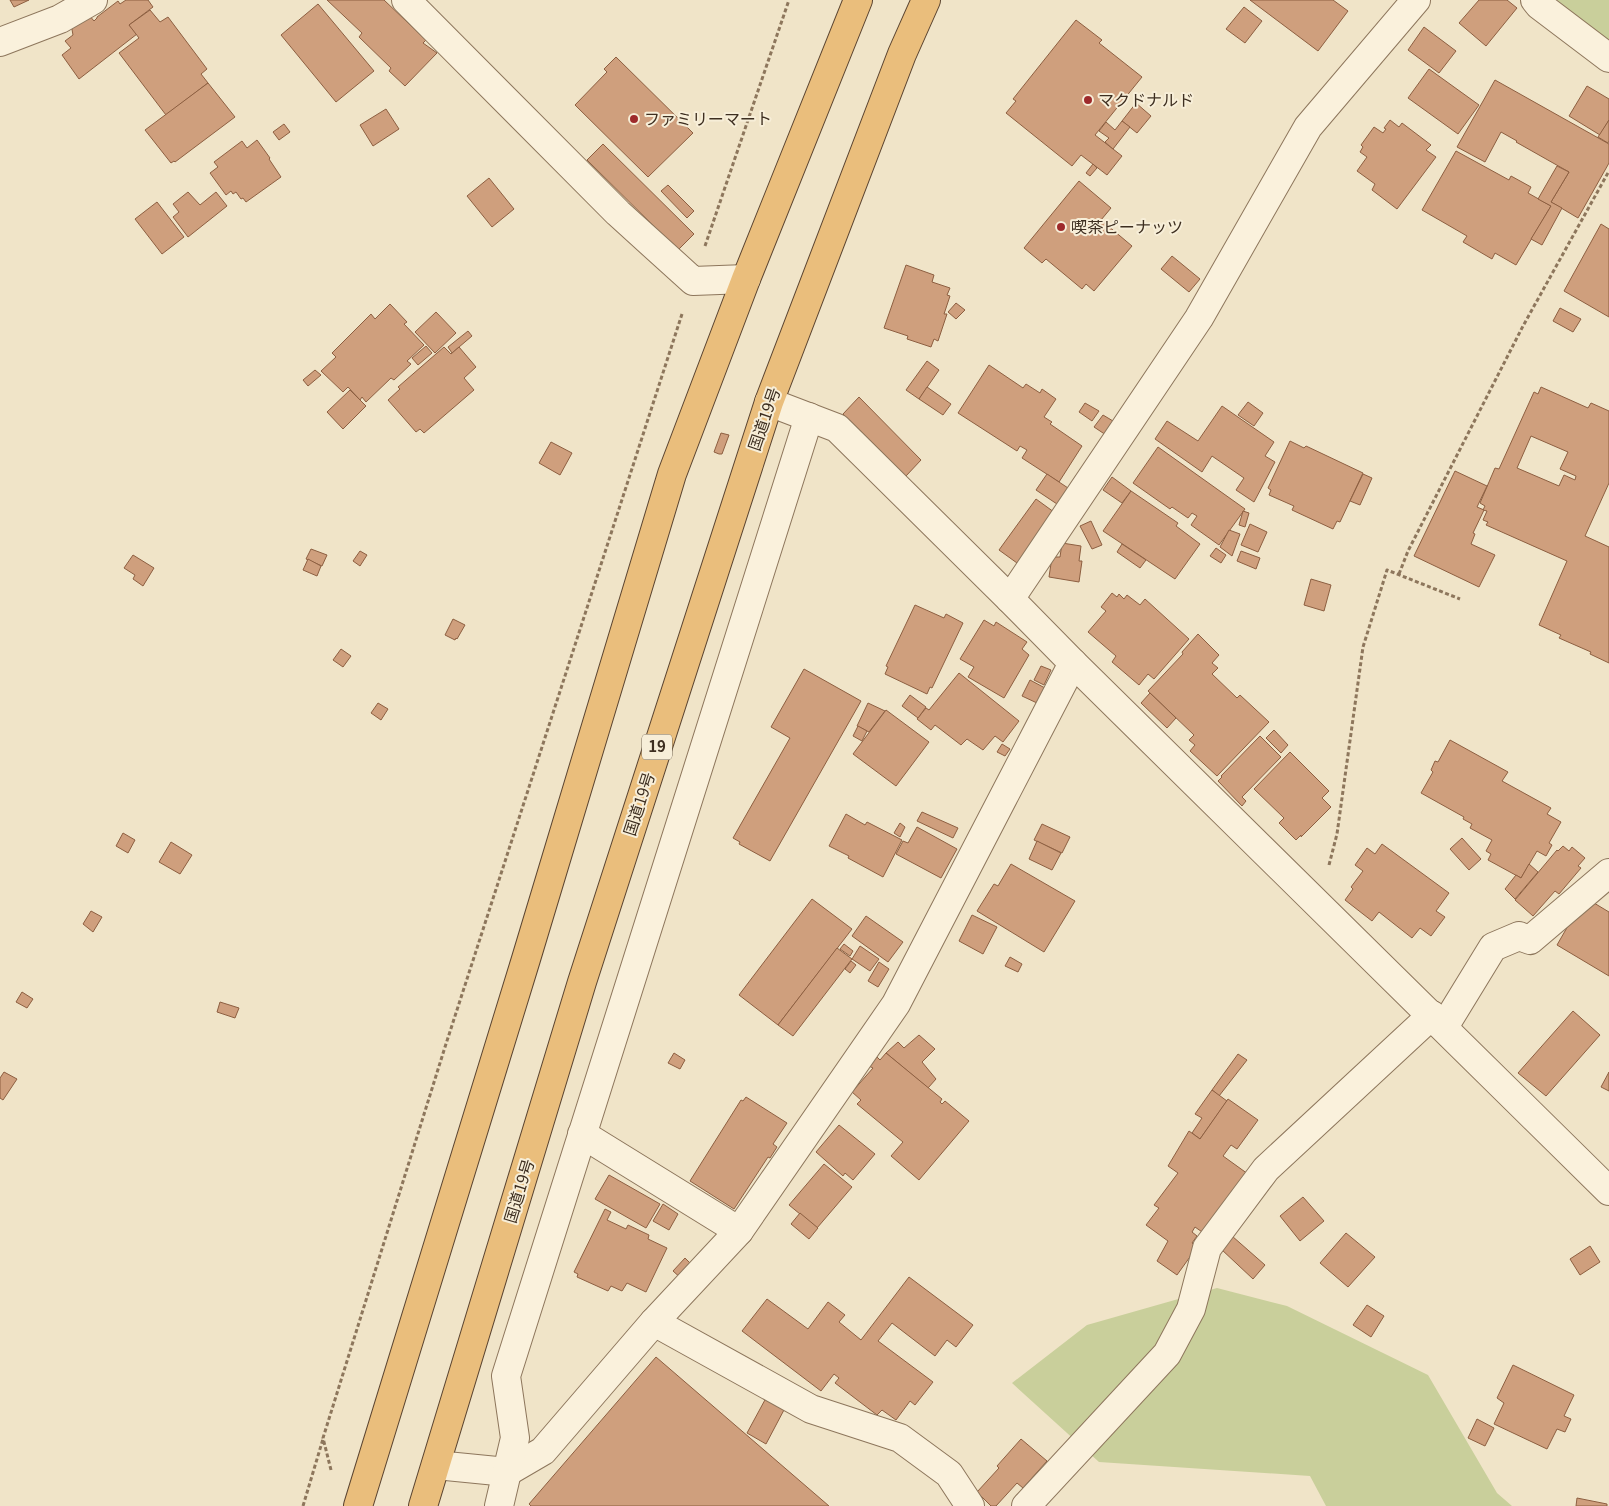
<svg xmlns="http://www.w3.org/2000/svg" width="1609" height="1506" font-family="Georgia,'Noto Sans JP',serif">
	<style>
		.green { fill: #c9cf9b }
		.building { fill: #cf9f7d; stroke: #8d5f41; fill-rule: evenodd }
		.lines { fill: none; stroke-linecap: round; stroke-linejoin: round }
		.minor-casing { stroke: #8d765c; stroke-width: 30 }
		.trunk-casing { stroke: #5b4430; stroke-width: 30 }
		.path { stroke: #8d765c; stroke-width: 3; stroke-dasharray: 4 2.5; stroke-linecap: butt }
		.minor { stroke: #faf1dc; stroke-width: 28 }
		.trunk { stroke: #eabe7c; stroke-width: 28 }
		.poi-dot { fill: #9e2a2b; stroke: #f7eed8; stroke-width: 2 }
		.labels { text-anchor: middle; stroke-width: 4; stroke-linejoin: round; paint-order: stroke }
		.shield { fill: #f7eed8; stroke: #756857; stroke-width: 1 }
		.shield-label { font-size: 15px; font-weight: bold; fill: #3d2e20 }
		.poi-label { font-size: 16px; fill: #3d2e20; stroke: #f7eed8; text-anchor: start }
		.street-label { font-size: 16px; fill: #3d2e20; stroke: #f7eed8 }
	</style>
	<rect width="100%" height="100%" fill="#f0e4c8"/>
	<g class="green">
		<path d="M1557,0H1609V41L1607,40Z"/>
		<path d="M1217,1288L1287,1306L1428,1375L1497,1493L1512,1506H1326L1310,1476L1099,1462L1012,1383L1087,1325Z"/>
	</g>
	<g class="building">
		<path d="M10,0H29L14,7Z"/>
		<path d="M126,0H148L153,7L129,25L137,34L79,79L62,55L71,48L65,41L73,35L71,24L89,15L94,21L97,18V17L118,1L120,4Z"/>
		<path d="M327,0H384L426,40L423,43L437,53L405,86L389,71L391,68L359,37L362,33Z"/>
		<path d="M1250,0H1333L1348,11L1318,51Z"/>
		<path d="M1479,0H1507L1517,8L1486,46L1459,23Z"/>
		<path d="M318,4L374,71L336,102L281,35Z"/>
		<path d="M1244,7L1262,21L1245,43L1226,29Z"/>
		<path d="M150,10L160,22L168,17L207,69L201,74L208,83L166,115L119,53L139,38L129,25Z"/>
		<path d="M1076,20L1102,40L1099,43L1142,77L1095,135L1122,156L1107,175L1081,155L1072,166L1006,113L1016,101L1013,99Z"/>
		<path d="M1424,27L1456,51L1439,73L1408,50Z"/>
		<path d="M616,57L693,133L648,177L575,105L607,72L604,69Z"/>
		<path d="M1429,69L1479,105L1458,134L1408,98Z"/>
		<path d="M1495,80L1609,144V163L1578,218L1551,202L1569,172L1516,142L1517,141L1501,132L1485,162L1457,147Z"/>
		<path d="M208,83L235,117L175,162L174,161L171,163L145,130Z"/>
		<path d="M1587,86L1609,99V120L1600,135L1569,116Z"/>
		<path d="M1136,103L1151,116L1137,133L1122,121Z"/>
		<path d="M386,109L399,129L373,146L360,125Z"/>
		<path d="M1390,120L1399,127L1402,123L1431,145L1426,150L1436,157L1397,209L1372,190L1375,184L1357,171L1367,157L1360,152L1363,147L1361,145L1374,127L1383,133L1386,129L1384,128Z"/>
		<path d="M1609,120V141L1608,143L1598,137Z"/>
		<path d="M1122,121L1130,127L1113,149L1105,142L1109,138L1099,131L1106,122L1115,130Z"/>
		<path d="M284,124L290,132L279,140L273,132Z"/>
		<path d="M257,140L270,158L269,159L281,177L246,202L243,198L241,199L236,192L233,194L231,191L226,195L210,173L218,167L214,162L242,141L247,148Z"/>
		<path d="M603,144L694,234L678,250L587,160Z"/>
		<path d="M1456,151L1509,180L1511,176L1531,187L1528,193L1551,206L1516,265L1495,253L1492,259L1463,242L1467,236L1422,210Z"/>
		<path d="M1093,164L1097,168L1090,176L1086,173Z"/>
		<path d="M1557,166L1569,172L1551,202L1562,208L1542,245L1531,239L1551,206L1538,199Z"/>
		<path d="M489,178L514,209L492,227L467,196Z"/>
		<path d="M1079,181L1111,208L1101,220L1132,246L1094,291L1086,284L1082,289L1046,259L1042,263L1024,248Z"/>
		<path d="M668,185L694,211L687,218L661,191Z"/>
		<path d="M188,192L200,205L216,192L227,206L188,237L173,217L179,212L173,204Z"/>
		<path d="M157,202L184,237L162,254L135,219Z"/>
		<path d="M1601,224L1609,229V317L1564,291Z"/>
		<path d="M1172,256L1200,279L1189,292L1161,269Z"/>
		<path d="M906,265L934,275L932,282L950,288L947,295L950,296L944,314H947L938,341L934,339L931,347L907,339L908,336L884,328Z"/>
		<path d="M956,303L965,310L956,319L948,312Z"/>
		<path d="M390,304L407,322L404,324L424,345L407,361L411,364L394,380L391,378L366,402L362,397L360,400L348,387L343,392L321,371L336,357L332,353L371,314L375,319Z"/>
		<path d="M1560,308L1581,319L1573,332L1553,321Z"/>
		<path d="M436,312L456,333L435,353L415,332Z"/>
		<path d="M468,331L472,336L452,353L448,347Z"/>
		<path d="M426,346L432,353L418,365L412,358Z"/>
		<path d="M444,347L451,354L459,347L476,367L464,378L474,390L424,433L420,429L416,432L388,400L400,389L398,387Z"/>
		<path d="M927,361L939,370L919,399L906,390Z"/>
		<path d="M989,365L1023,388L1026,384L1040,393L1042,389L1056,399L1044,417L1052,422L1050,424L1082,446L1059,482L1022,458L1027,450L1020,446L1017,451L958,413Z"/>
		<path d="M315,370L321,375L308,386L303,380Z"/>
		<path d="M927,387L951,404L943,415L919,399Z"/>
		<path d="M1541,387L1588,408L1591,403L1609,411V483L1585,536L1609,547V663L1590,654L1591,652L1559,638L1561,635L1539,625L1567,561L1486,525L1488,522L1483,520L1487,511L1483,510L1485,506L1480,503L1495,468L1499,469L1534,392L1538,394ZM1531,436L1568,452L1560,469L1576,476L1575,480L1564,475L1559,486L1517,468Z"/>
		<path d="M350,390L366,406L343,429L327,412Z"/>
		<path d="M859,397L921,460L906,476L843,414Z"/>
		<path d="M1248,402L1263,413L1254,426L1238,415Z"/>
		<path d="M1085,403L1099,411L1092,421L1079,412Z"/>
		<path d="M1222,406L1274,442L1265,456L1275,462L1254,502L1236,490L1244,478L1212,456L1202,472L1155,439L1167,421L1198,441Z"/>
		<path d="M1103,415L1118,424L1109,437L1094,427Z"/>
		<path d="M721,433L729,435L722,454H719L714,452Z"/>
		<path d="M1290,441L1304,448L1306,446L1363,473L1340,522L1337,521L1333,529L1292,510L1294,506L1269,495L1271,490L1268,488Z"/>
		<path d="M551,442L572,453L560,475L539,463Z"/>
		<path d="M1158,447L1245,509L1219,545L1191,525L1197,516L1192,513L1188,518L1172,507L1170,509L1133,483Z"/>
		<path d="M1455,471L1487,486L1477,507L1484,510L1473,533L1475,534L1471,544L1495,555L1479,587L1414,556Z"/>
		<path d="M1047,474L1074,492L1063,508L1036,490Z"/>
		<path d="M1363,474L1372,478L1360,505L1350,501Z"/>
		<path d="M1112,477L1131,491L1122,503L1103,490Z"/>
		<path d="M1131,491L1178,523L1176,526L1200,544L1175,579L1103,531Z"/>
		<path d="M1036,499L1058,515L1017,563L999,550Z"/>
		<path d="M1243,511L1249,513L1245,527L1239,525Z"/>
		<path d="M1091,521L1102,545L1092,549L1080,526Z"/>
		<path d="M1250,524L1267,532L1258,552L1241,545Z"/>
		<path d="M1229,530L1240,534L1232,556L1220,547Z"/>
		<path d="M1062,543L1081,546L1079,561H1082L1079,582L1049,577L1052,557H1060Z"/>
		<path d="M1122,544L1146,560L1140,568L1117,552Z"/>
		<path d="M1216,548L1226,555L1221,563L1210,556Z"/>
		<path d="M311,549L327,555L322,566L306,559Z"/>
		<path d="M360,551L367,555L360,566L353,561Z"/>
		<path d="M1241,551L1260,558L1256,569L1237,561Z"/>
		<path d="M133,555L154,568L143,586L133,579L135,575L124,568Z"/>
		<path d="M308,559L321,566L317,576L303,570Z"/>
		<path d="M1311,579L1331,585L1324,611L1304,605Z"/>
		<path d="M1112,593L1117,597L1119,594L1124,599L1127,595L1140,605L1145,599L1189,639L1154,679L1148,674L1139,685L1112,662L1116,656L1088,632L1106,611L1101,607Z"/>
		<path d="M915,605L944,618L946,614L963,623L932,688L930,687L927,694L885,674L888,667L886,666Z"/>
		<path d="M453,619L465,625L457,639L456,638L455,640L445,635Z"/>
		<path d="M984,620L994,626L996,622L1027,642L1022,649L1029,655L1004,698L968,677L974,667L960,659Z"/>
		<path d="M1198,634L1219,655L1212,663L1218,668L1212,674L1237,698L1240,695L1269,722L1217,776L1190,751L1195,745L1189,740L1194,735L1148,691L1183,654L1182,652Z"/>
		<path d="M341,649L351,656L343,667L333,660Z"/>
		<path d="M1041,666L1051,670L1044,685L1034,680Z"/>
		<path d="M804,669L861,701L770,861L739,844L740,842L733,838L790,738L771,727Z"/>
		<path d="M959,673L1019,721L1003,742L995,736L983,750L967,739L961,745L935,725L931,730L917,719L926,708L929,710Z"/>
		<path d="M1030,680L1045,688L1037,703L1022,696Z"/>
		<path d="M1150,693L1176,718L1167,728L1141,703Z"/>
		<path d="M910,695L926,707L918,718L902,706Z"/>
		<path d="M378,703L388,709L381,720L371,713Z"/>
		<path d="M868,703L885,711L869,732L857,726Z"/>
		<path d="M886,710L929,742L896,786L853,754Z"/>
		<path d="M858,726L867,731L862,741L853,736Z"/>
		<path d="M1274,730L1288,745L1281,753L1266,738Z"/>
		<path d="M1260,736L1281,757L1242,797L1246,801L1242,806L1218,781L1222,777L1221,776Z"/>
		<path d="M1450,740L1508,772L1502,781L1551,808L1547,814L1561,822L1549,843L1552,845L1546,856L1537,851L1521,878L1488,860L1491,854L1486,851L1492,840L1470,828L1472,824L1463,819L1464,817L1421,793L1433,772L1431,770L1435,761L1438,762Z"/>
		<path d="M1002,744L1010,749L1005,756L997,752Z"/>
		<path d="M1290,752L1329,791L1322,798L1331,807L1301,837V835L1296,840L1279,823L1284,818L1254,789Z"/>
		<path d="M922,812L958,828L953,838L917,821Z"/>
		<path d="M846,814L865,825L867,822L902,840L883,877L848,858L849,856L829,846Z"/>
		<path d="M900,823L905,827L900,837L894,833Z"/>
		<path d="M1042,824L1070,837L1062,853L1034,840Z"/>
		<path d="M917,827L957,849L941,878L896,854L903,841L908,843Z"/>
		<path d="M123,833L135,840L128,853L116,846Z"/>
		<path d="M1462,838L1481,859L1469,870L1450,849Z"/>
		<path d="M1037,841L1061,853L1052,870L1029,859Z"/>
		<path d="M171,842L192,855L180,874L159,862Z"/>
		<path d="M1382,844L1449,893L1436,911L1445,917L1431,936L1420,928L1412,938L1379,912L1372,921L1345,900L1353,889L1351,887L1363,871L1355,865L1367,848L1375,854Z"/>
		<path d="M1563,846L1569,851L1572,847L1585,858L1578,866L1581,868L1559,894L1555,891L1533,916L1515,900L1557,850L1558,851Z"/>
		<path d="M1011,864L1075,901L1044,952L977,911L994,884L998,886Z"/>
		<path d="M1529,864L1538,872L1515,899L1505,889L1516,875L1521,878Z"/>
		<path d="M812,899L852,929L778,1025L739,995Z"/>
		<path d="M1589,900L1609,912V976L1557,945L1576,912L1581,915Z"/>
		<path d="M91,911L102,917L93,932L83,924Z"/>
		<path d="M972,915L997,927L983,954L959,941Z"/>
		<path d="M866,916L903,942L888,962L852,936Z"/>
		<path d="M844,944L853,951L850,956L840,949Z"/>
		<path d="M860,946L879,959L870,971L852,959Z"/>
		<path d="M837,948L852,959L793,1036L778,1025Z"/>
		<path d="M1010,957L1022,964L1018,972L1005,966Z"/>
		<path d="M851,961L856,965L850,973L845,969Z"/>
		<path d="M879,962L889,969L878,987L868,981Z"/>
		<path d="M22,992L33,999L27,1008L16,1002Z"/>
		<path d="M220,1002L239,1008L235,1018L217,1012Z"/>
		<path d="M1573,1011L1600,1035L1546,1096L1518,1073Z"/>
		<path d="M919,1035L935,1049L922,1062L936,1079L928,1088L886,1053L898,1042L904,1048Z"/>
		<path d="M674,1053L685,1060L680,1069L668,1063Z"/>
		<path d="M886,1053L942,1099L940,1102L942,1104L945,1101L969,1121L919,1180L891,1156L903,1142L857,1104L861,1100L852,1092L873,1068L869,1066L877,1057L880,1060Z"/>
		<path d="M1238,1054L1247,1060L1219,1096L1212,1090Z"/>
		<path d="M4,1072L17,1079L3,1100L0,1098V1078Z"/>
		<path d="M1609,1072V1091L1601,1087Z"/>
		<path d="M1212,1090L1227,1101L1200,1139L1192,1133L1202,1118L1195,1114Z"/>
		<path d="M746,1097L787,1123L773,1144L777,1147L770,1158L768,1157L734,1209L690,1181L741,1100L743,1101Z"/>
		<path d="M1228,1099L1258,1120L1237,1149L1231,1145L1223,1156L1248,1174L1205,1234L1195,1227L1192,1232L1197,1236L1192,1243L1197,1247L1177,1275L1157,1261L1168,1241L1146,1225L1159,1208L1154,1205L1178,1173L1168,1166L1189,1131L1200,1139Z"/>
		<path d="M839,1125L875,1154L853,1180L845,1173L843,1176L816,1152Z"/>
		<path d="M824,1164L852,1187L817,1228L789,1205Z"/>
		<path d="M609,1175L660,1204L646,1228L595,1199Z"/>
		<path d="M1303,1197L1324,1221L1300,1241L1280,1216Z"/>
		<path d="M663,1204L678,1214L669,1230L653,1221Z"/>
		<path d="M605,1209L611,1212L607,1220L626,1229L628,1225L649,1235L648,1239L667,1248L646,1292L627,1283L622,1291L611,1286L608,1291L577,1277L578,1274L574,1272Z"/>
		<path d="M800,1213L818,1228L809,1239L791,1224Z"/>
		<path d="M1346,1233L1375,1257L1348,1287L1320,1263Z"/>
		<path d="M1232,1236L1265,1265L1253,1279L1221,1249Z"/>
		<path d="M1590,1246L1600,1262L1580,1275L1570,1259Z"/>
		<path d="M685,1258L693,1266L682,1279L673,1271Z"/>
		<path d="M909,1277L973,1325L956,1347L947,1340L935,1356L892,1323L878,1341L933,1382L915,1405L910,1401L896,1420L882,1410L877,1415L835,1383L839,1378L834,1374L821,1391L742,1331L767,1299L808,1329L828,1302L845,1315L839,1322L861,1340Z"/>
		<path d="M1367,1305L1384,1316L1371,1337L1353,1325Z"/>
		<path d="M656,1357L829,1506H531L529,1504Z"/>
		<path d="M1513,1365L1574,1395L1564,1416L1571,1419L1565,1432L1557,1429L1547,1449L1494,1424L1504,1403L1497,1398Z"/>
		<path d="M766,1398L785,1408L766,1444L747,1433Z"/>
		<path d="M1477,1419L1494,1428L1485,1446L1468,1438Z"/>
		<path d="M1021,1439L1047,1461L1023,1488L1017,1483L996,1506H991L977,1492L999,1468L997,1466Z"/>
		<path d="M1577,1498L1607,1504V1506H1576Z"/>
	</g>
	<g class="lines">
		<g class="minor-casing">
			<g id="minor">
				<path d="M406,0L618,213L693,281L746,279"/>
				<path d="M1535,0L1539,5L1609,58"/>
				<path d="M0,42L60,19L93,0"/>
				<path d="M769,402L837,428L1010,599L1073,663L1609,1191"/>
				<path d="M1010,599L1199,318L1308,127L1416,0"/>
				<path d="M1444,1027L1493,947L1519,936L1530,940L1609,873"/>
				<path d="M582,1134L739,1231"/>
				<path d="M654,1322L811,1409L900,1438L949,1474L970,1506"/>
				<path d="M436,1465L507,1472L543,1451L654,1322L739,1231L896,1004L1073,663"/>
				<path d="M499,1506L515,1438L506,1376L809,417"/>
				<path d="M1026,1506L1167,1354L1191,1309L1207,1248L1266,1169L1432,1015"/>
			</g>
		</g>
		<g class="trunk-casing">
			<g id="trunk">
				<path d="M358,1506L526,959L672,474L746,279L858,0"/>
				<path d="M423,1506L582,982L769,402L902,54L926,0"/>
			</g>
		</g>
		<g class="path">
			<path d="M705,246L789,0"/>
			<path d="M1399,574L1408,551L1523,326L1609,171"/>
			<path d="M1329,865L1337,834L1363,647L1387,570L1460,599"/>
			<path d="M331,1470L323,1438L445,1047L682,314"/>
			<path d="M303,1506L323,1439"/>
		</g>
		<use href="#minor" class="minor"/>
		<use href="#trunk" class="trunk"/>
	</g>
	<g class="poi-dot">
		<circle cx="1088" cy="100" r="5"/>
		<circle cx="634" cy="119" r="5"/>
		<circle cx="1061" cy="227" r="5"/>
	</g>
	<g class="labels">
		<rect class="shield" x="642" y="734.5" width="30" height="25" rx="4"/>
		<g class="shield-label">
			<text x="657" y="752">19</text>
		</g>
		<g class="poi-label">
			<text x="1098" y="106">マクドナルド</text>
			<text x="644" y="125">ファミリーマート</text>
			<text x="1071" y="233">喫茶ピーナッツ</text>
		</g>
		<g class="street-label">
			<text transform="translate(764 419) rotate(-71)" y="6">国道19号</text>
			<text transform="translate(639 804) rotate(-72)" y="6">国道19号</text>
			<text transform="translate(519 1191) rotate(-73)" y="6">国道19号</text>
		</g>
	</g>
</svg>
